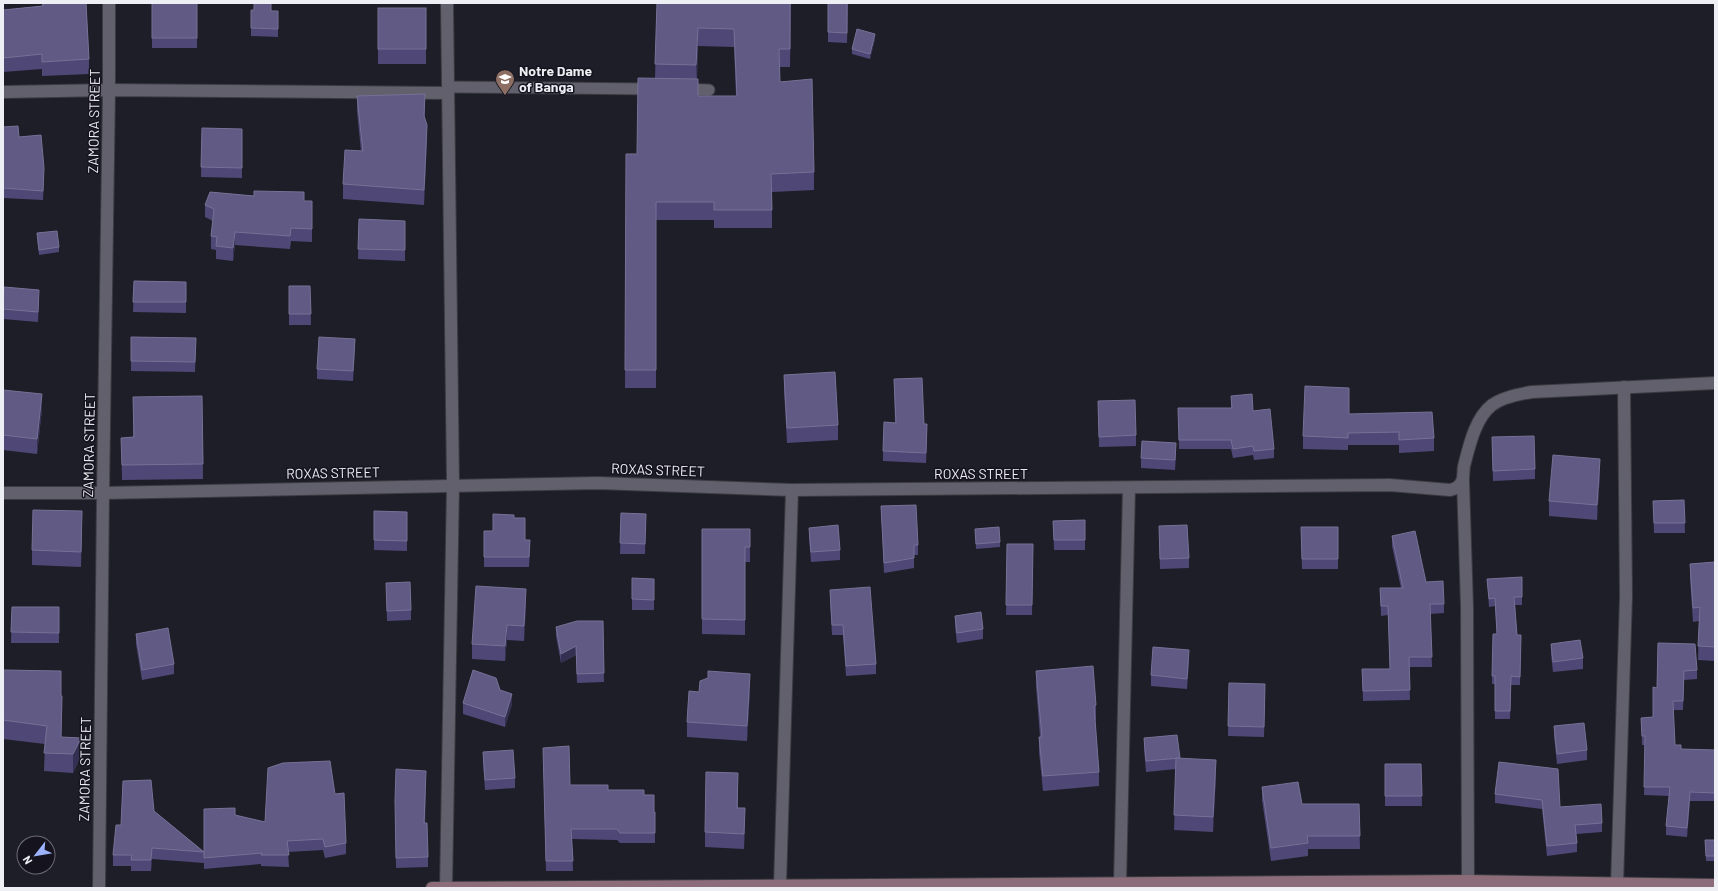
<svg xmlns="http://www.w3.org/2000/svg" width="1718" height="891" font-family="Barlow,sans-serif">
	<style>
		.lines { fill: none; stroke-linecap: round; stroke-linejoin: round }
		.service-casing { stroke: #3b3b42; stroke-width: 13 }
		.minor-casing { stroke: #3b3b42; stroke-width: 14 }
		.secondary-casing { stroke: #3b3b42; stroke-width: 14 }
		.service { stroke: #61606c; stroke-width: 11 }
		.minor { stroke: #61606c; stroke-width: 12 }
		.secondary { stroke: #8b6c78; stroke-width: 12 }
		.wall { fill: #4f4877; fill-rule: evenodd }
		.shaded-wall { fill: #343051 }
		.building { fill: #605a84; stroke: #767196 }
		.labels { text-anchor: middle; stroke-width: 3; stroke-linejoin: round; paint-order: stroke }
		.poi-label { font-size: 14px; font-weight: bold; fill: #eeeef5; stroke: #15141e; text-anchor: start }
		.street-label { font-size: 14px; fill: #eeeef5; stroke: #15141e }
	</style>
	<rect width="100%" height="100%" fill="#1e1e28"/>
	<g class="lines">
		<g class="service-casing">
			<g id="service">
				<path d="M448,87L652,89"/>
				<path d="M683,89L709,90"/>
			</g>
		</g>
		<g class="minor-casing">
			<g id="minor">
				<path d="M3,92L109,90L448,93"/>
				<path d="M1463,480L1467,607L1468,888"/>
				<path d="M3,493H103L598,483L792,490L1390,485L1450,490C1456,489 1460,486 1462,481C1464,477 1463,471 1464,466C1469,447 1475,418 1492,405C1503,397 1519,394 1532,392L1715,383"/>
				<path d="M1120,883L1129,488"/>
				<path d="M780,885L792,490"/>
				<path d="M1617,885L1626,596L1624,387"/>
				<path d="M99,888L103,493L109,90V3"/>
				<path d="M446,888L453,485L447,3"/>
			</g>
		</g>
		<g class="secondary-casing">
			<path id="secondary" d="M432,888L1468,881L1715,885"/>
		</g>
		<use href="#service" class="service"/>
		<use href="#minor" class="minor"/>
		<use href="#secondary" class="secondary"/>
	</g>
	<g class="wall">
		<path d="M42,3H86L89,59V74L42,76V69L3,72V10L42,6Z"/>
		<rect x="152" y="3" width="45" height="45"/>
		<path d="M657,3H791L790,67H780V82L814,172V190L772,192V228H714V220H656V388H625L626,154H637L655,78ZM698,46L734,47L736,96H698L697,79Z"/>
		<path d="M828,3H848L847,43L828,42Z"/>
		<rect x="378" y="8" width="48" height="56"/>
		<path d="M251,10L278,11V37L251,36Z"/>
		<path d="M875,39L870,59L852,54V49Z"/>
		<path d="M357,96L425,109V118L427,140L424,205L343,199V184L361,151L357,111Z"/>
		<path d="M3,127L19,137L44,178L43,200L3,198Z"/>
		<path d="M202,128L242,129V178L201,177Z"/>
		<path d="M304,201L312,214V242L291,241L290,249L235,245L233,261L216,259V250L211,249V236L213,221L205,217V205Z"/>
		<path d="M359,219L405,221V261L358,259Z"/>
		<path d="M37,233L59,247V252L39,255L37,238Z"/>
		<path d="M134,281L186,282V313L133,312Z"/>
		<path d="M289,286H310L311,325H289Z"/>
		<path d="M3,299L39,300L38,322L3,319Z"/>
		<path d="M131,337L196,338L195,372L131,371Z"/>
		<path d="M355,349L353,381L317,379V369Z"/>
		<path d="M784,375L838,425V440L787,443L784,390Z"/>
		<path d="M894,379L924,424L927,434L926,463L883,461V451L895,423Z"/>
		<path d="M3,390L42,409L37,454L3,450Z"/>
		<path d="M202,396L203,479L122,480L121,438L133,437V397Z"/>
		<path d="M1231,396L1253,411L1274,449V458L1254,460L1253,455L1233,458L1231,449H1179L1178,408H1231Z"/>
		<path d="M1349,400V414L1434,438V451L1399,453V445H1348V450L1303,449V436Z"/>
		<path d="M1098,401L1136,435V446L1099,447Z"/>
		<path d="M1492,437L1535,469V479L1493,481Z"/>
		<path d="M1176,453L1175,470L1141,468V458Z"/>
		<path d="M1600,474L1597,520L1549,516V501Z"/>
		<path d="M1684,500L1685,533H1654L1653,501Z"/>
		<path d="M881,506L918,545V555H914V568L884,573Z"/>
		<path d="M374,511L407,512V551L374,550Z"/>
		<path d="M621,513L646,514L645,554H620Z"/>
		<path d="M514,518L530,550L529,567H484V531H493Z"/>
		<path d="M1085,520V550H1054L1053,521Z"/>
		<path d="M82,526L81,567L32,565V550Z"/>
		<path d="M1159,526L1189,558V568L1160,569Z"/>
		<path d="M1301,527H1338V569H1302Z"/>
		<path d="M809,528L840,550V560L811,562L809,538Z"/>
		<path d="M702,529H750V562H745V635L702,634Z"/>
		<path d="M975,529L1000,542V547L976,549Z"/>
		<path d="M1392,536L1426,582L1444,604V613L1430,614L1432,667H1409L1410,700L1363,701L1362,669H1390L1388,615L1381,616L1380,588H1401L1392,546Z"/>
		<path d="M1007,544H1033L1032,615H1006Z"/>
		<path d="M1715,562V661L1698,660L1699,621L1693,622L1690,578V564Z"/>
		<path d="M1522,577V605H1515L1517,635H1521L1520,685H1511L1510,719H1495V684H1492V676L1497,634L1495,606L1489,607L1487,579Z"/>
		<path d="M654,579V610H632V599Z"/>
		<path d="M386,583L411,610V620L387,621Z"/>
		<path d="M830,590L876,664V674L846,676L843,635H832L830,600Z"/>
		<path d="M526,604L524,641L507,640L505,661L472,659V644Z"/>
		<path d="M12,607H59V643H11Z"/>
		<path d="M955,616L983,629V639L957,643L955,626Z"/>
		<path d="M603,621L604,682L577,683L576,655L561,663L556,636V627Z"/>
		<path d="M136,634L174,664V674L142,680L136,644Z"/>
		<path d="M1658,643L1697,670V679L1684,680L1683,710H1673L1675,745L1681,749L1715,750V801H1690L1687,837L1666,835V826L1669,796L1644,795L1645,745H1642L1641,718L1653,717L1657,688Z"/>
		<path d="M1551,644L1583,658V669L1553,672L1551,654Z"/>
		<path d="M1189,660L1187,689L1151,686V675Z"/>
		<path d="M3,670L61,696L62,714L61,737L81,756L73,773L44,771L45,744L3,739Z"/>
		<path d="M1036,671L1096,705V720L1095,721L1099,772V786L1043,791L1039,752V737H1040L1036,686Z"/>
		<path d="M708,678L750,689L747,741L687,737V722L699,692Z"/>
		<path d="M1229,683L1265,695L1264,737L1228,736Z"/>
		<path d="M500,690L512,704L505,727L463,714V703Z"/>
		<path d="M1554,726L1587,750V760L1557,764L1554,736Z"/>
		<path d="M1144,738L1180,758L1216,775L1213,832L1174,830L1176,769L1146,772L1144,748Z"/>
		<path d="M543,748L570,785L644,795L654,812H655V843H620L617,840L572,839L573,871H546Z"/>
		<path d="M483,752L515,778V788L485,790L483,762Z"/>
		<path d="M1499,762L1560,807L1602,823V832L1576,834L1577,843V852L1547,856L1542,809L1495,803V794Z"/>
		<path d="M1385,764H1421L1422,806H1385Z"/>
		<path d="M426,781L425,823L428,857V867L396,868L395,811Z"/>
		<path d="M1262,787L1302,804H1359L1360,849H1308V856L1271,861L1262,800Z"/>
		<path d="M738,788V808L745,823L744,849L705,847V832Z"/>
		<path d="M335,794L346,843V854L325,858L323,850L288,852L289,867L261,866V864L204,869V863L152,859L151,871H131V866H113V855L121,825L154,811L204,852L235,815L265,822Z"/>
		<path d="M1705,840H1715V861H1706Z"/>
	</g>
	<g class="shaded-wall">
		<path d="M698,28V46L696,83V65Z"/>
		<path d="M875,34V39L870,59V54Z"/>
		<path d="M425,94V109L424,131V116Z"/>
		<path d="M427,125V140L424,205V190Z"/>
		<path d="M235,232V245L233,261V248Z"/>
		<path d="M39,290V300L38,322V312Z"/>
		<path d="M355,339V349L353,381V371Z"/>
		<path d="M42,394V409L37,454V439Z"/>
		<path d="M927,424V434L926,463V453Z"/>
		<path d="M1176,443V453L1175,470V460Z"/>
		<path d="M1600,459V474L1597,520V505Z"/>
		<path d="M530,540V550L529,567V557Z"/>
		<path d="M526,589V604L524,641V626Z"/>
		<path d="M507,625V640L505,661V646Z"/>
		<path d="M576,646V655L561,663V654Z"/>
		<path d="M1189,650V660L1187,689V679Z"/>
		<path d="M750,674V689L747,741V726Z"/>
		<path d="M512,694V704L505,727V717Z"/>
		<path d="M62,696V714L61,756V737Z"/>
		<path d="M81,738V756L73,773V754Z"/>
		<path d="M1216,760V775L1213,832V817Z"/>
		<path d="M1690,792V801L1687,837V828Z"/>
		<path d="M745,808V823L744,849V834Z"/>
		<path d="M152,848V859L151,871V860Z"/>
	</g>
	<g class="building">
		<path d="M43,3H86L89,59L42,62V54L3,58V10L43,6Z"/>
		<rect x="152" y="3" width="45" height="35"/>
		<path d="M254,3H271V11H278V29L251,28V10H254Z"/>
		<path d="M657,3H790V49H779L780,82L812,79L814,172L771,174L772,210H714V202H656V370H625L626,154H637L638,78L698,79V96H737L734,29L698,28L696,65L655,64Z"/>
		<path d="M828,3H847V33L828,32Z"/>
		<rect x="378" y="8" width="48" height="41"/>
		<path d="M857,29L875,34L870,54L852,49Z"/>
		<path d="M425,94L424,116L427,125L424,190L343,184L345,150L363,151L357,96Z"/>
		<path d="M18,126L19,137L41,135L44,168L43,191L3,188V127Z"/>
		<path d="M202,128L242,129V168L201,167Z"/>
		<path d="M254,191L304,192V201H312V229L291,228L290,236L235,232L233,248L216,246L217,237L211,236L214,209L205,205L210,192L254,196Z"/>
		<path d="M359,219L405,221V250L358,249Z"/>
		<path d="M57,231L59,247L39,250L37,233Z"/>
		<path d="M134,281L186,282V302H133Z"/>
		<path d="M289,286H310L311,314H289Z"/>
		<path d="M4,287L39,290L38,312L3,309Z"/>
		<path d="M131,337L196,338L195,362L131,361Z"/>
		<path d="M319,337L355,339L353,371L317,369Z"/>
		<path d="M835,372L838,425L787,428L784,375Z"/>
		<path d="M922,378L924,424H927L926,453L883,451L884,422L896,423L894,379Z"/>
		<path d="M1305,386L1349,388V414L1432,412L1434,438L1399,440V432L1348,433V438L1303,436Z"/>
		<path d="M3,390L42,394L37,439L3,435Z"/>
		<path d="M1252,394L1253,411L1270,409L1274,449L1254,451L1253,446L1233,449L1231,440H1179L1178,408H1232L1231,396Z"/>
		<path d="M202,396L203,464L122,465L121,438L134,437L133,397Z"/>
		<path d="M1135,400L1136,435L1099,437L1098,401Z"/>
		<path d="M1534,436L1535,469L1493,471L1492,437Z"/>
		<path d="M1142,441L1176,443L1175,460L1141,458Z"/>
		<path d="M1553,455L1600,459L1597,505L1549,501Z"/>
		<path d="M1684,500L1685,523H1654L1653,501Z"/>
		<path d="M916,505L918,545H914V558L884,563L881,506Z"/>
		<path d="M33,510L82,511L81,552L32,550Z"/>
		<path d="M374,511L407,512V541L374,540Z"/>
		<path d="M621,513L646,514L645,544L620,543Z"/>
		<path d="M493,514L514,515V518H525V540H530L529,557H484V531H493Z"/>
		<path d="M1085,520V540H1054L1053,521Z"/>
		<path d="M838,525L840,550L811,552L809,528Z"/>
		<path d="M1187,525L1189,558L1160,559L1159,526Z"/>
		<path d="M999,527L1000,542L976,544L975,529Z"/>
		<path d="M1301,527H1338V559H1302Z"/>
		<path d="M702,529H750V547H745V620L702,619Z"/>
		<path d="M1415,531L1426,582L1443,581L1444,604H1430L1432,657H1409L1410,690L1363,691L1362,669H1390L1388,606H1381L1380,588H1403L1392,536Z"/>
		<path d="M1007,544H1033L1032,605H1006Z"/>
		<path d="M1715,562V647L1698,646L1700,607L1693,608L1690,564Z"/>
		<path d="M1522,577V597H1514L1517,635H1521L1520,677L1511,676L1510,711H1495V676H1492L1493,634H1497L1495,598L1489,599L1487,579Z"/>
		<path d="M632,578L654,579V600L632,599Z"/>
		<path d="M410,582L411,610L387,611L386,583Z"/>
		<path d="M476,586L526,589L524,626L507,625L505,646L472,644Z"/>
		<path d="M870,587L876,664L846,666L843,625H832L830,590Z"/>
		<path d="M12,607H59V633L11,632Z"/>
		<path d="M981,612L983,629L957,633L955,616Z"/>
		<path d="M577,621H603L604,673L577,674L576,646L561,654L556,627Z"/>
		<path d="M168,628L174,664L142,670L136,634Z"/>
		<path d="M1580,640L1583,658L1553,662L1551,644Z"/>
		<path d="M1658,643L1695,644L1697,670L1684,671L1683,701H1673L1675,745H1681V749L1715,750V793L1690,792L1687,828L1666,826L1670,787H1644L1645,736H1642L1641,718L1653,717V687L1657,688Z"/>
		<path d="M1153,647L1189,650L1187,679L1151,675Z"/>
		<path d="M1093,666L1096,705L1094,706L1099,772L1043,776L1039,737H1042L1036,671Z"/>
		<path d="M3,670L61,671V696H62L61,737L81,738L73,754L44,753L47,726L3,720Z"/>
		<path d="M473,670L496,678L500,690L512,694L505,717L463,703Z"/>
		<path d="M708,671L750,674L747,726L687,722L689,691L699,692L700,681L708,678Z"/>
		<path d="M1229,683L1265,684L1264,727L1228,726Z"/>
		<path d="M1584,723L1587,750L1557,754L1554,726Z"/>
		<path d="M1177,735L1180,758L1146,761L1144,738Z"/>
		<path d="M569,746L570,785H608V790H644V795H654V812H655V833H620L617,829H571L573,861H546L543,748Z"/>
		<path d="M513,750L515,778L485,780L483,752Z"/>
		<path d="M1176,758L1216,760L1213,817L1174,815Z"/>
		<path d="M330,761L335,794L344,793L346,843L325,847L323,839L287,841L289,855H261L262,853L204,858V852L152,848L151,860H131L132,855H113L116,825H121L123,781L151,780L154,811L204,852V809L235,808V815L265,822L268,768L283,763Z"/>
		<path d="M1499,762L1558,769L1560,807L1601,804L1602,823L1575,825L1577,843L1547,846L1542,800L1495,794Z"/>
		<path d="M1385,764H1421L1422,796H1385Z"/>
		<path d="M396,769L426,771L424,823H427L428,857L396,858L395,801Z"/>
		<path d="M706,772L738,773L737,808H745L744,834L705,832Z"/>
		<path d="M1298,782L1302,804H1359L1360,836H1307L1308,843L1271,848L1262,787Z"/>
		<path d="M1705,840H1715V856H1706Z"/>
	</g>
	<defs>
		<g id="school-pin" transform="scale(1)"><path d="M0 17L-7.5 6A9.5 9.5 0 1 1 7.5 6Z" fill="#8d6e63" stroke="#15141e"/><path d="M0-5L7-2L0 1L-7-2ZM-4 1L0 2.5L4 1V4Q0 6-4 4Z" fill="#fff"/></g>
	</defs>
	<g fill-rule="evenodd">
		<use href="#school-pin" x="505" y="79"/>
	</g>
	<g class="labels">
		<g class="poi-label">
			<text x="519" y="76">Notre Dame<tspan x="519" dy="16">of Banga</tspan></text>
		</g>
		<g class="street-label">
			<text transform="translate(94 121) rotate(-89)" y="5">ZAMORA STREET</text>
			<text transform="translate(89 445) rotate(-89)" y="5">ZAMORA STREET</text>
			<text transform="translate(658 470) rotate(2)" y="5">ROXAS STREET</text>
			<text transform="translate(333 473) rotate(-1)" y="5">ROXAS STREET</text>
			<text x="981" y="479">ROXAS STREET</text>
			<text transform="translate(85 769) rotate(-89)" y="5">ZAMORA STREET</text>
		</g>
	</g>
	<rect width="1718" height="891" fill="none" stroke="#eeeef5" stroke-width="8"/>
	<g transform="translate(36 855) rotate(239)"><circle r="19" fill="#15141e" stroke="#6c6b74"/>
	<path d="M0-3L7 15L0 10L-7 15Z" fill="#9eb3fd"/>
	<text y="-6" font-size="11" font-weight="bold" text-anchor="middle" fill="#eeeef5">N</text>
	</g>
</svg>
